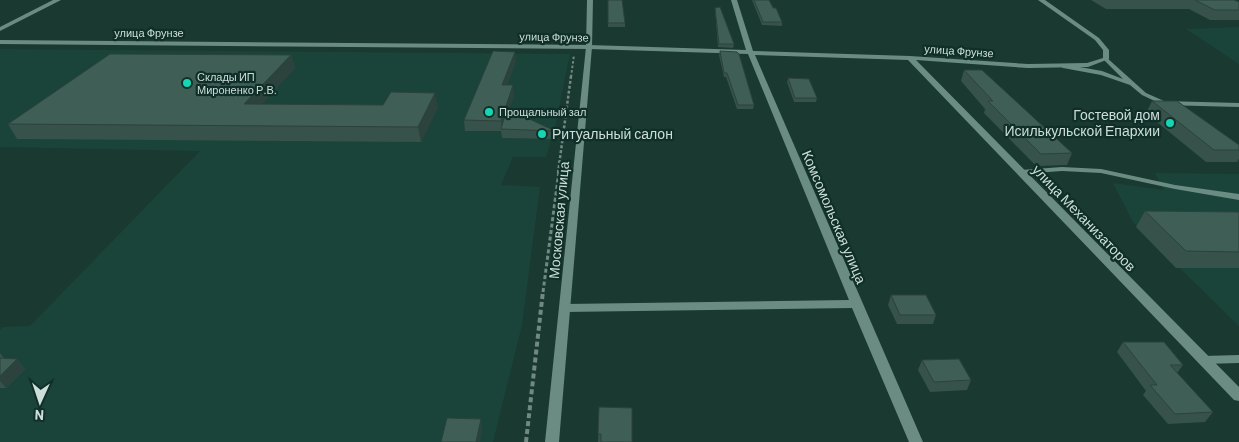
<svg xmlns="http://www.w3.org/2000/svg" width="1239" height="442" font-family="Barlow,sans-serif">
	<style>
		.built { fill: #1a443a }
		.lines { fill: none; stroke-linecap: round; stroke-linejoin: round }
		.path-far3 { stroke: #708982; stroke-width: 2; stroke-dasharray: 2.5 2; stroke-linecap: butt }
		.path-far2 { stroke: #708982; stroke-width: 2.5; stroke-dasharray: 3 2; stroke-linecap: butt }
		.path-far1 { stroke: #708982; stroke-width: 3; stroke-dasharray: 4 2.5; stroke-linecap: butt }
		.path { stroke: #708982; stroke-width: 4; stroke-dasharray: 5 3; stroke-linecap: butt }
		.service { fill: #6b8c83; fill-rule: evenodd }
		.minor { fill: #6b8c83; fill-rule: evenodd }
		.tertiary { fill: #6b8c83; fill-rule: evenodd }
		.wall { fill: #36524a }
		.shaded-wall { fill: #2c423c }
		.building { fill: #3f5f56; stroke: #2c423c }
		.poi-dot { fill: #17d5b2; stroke: #0f2f28; stroke-width: 2 }
		.labels { text-anchor: middle; stroke-width: 4.5; stroke-linejoin: round; paint-order: stroke }
		.far-street-label { font-size: 11px; fill: #cdded9; stroke: #0f2f28 }
		.far-poi-label { font-size: 11px; fill: #cdded9; stroke: #0f2f28; text-anchor: start }
		.poi-label { font-size: 14px; fill: #cdded9; stroke: #0f2f28; text-anchor: end }
		.street-label { font-size: 14px; fill: #cdded9; stroke: #0f2f28 }
	</style>
	<rect width="100%" height="100%" fill="#1a3931"/>
	<g class="built">
		<path d="M1239,27V64L1186,29Z"/>
		<path d="M0,49L570,54L555,127L546,157H513L501,185L540,187L522,325L493,442H0V330L3,327L30,326L200,151L0,147Z"/>
		<path d="M1155,173L1239,174V326L1133,222L1113,183L1164,190Z"/>
	</g>
	<g class="lines">
		<path class="path-far3" d="M571,77L574,55"/>
		<path class="path-far2" d="M558,173L571,76"/>
		<path class="path-far1" d="M543,292L559,171"/>
		<path class="path" d="M526,442L543,291"/>
		<g class="service">
			<path d="M1106,57L1146,93L1164,101L1239,103V107L1163,105L1142,95L1130,85L1101,75L1063,68L1060,66L1063,64L1102,71L1123,79L1103,59Z"/>
			<path d="M1062,167L1101,169L1175,185L1239,194V200L1175,189L1101,173L1062,171L1021,174L1017,172L1021,170Z"/>
			<path d="M1239,355V363L1203,364L1199,363L1197,360L1199,357L1203,356Z"/>
		</g>
		<g class="minor">
			<path d="M53,0H61L0,31V27Z"/>
			<path d="M731,0H737L753,51L910,56L1028,64L1087,63L1103,58V50L1095,40L1038,0H1045L1099,38L1109,50V59L1088,67L1028,68L916,60L1239,387V401L1234,400L908,60L755,55L923,442H909L852,308L565,312L561,311L559,308L561,305L565,304L849,300L748,54L589,49L0,44V40L589,45L746,50Z"/>
		</g>
		<path class="tertiary" d="M587,0H593L592,47L559,442H545L586,47Z"/>
	</g>
	<g class="wall">
		<path d="M608,0L625,23V27H608Z"/>
		<path d="M752,0H769L782,22V26L762,25Z"/>
		<path d="M1091,0H1234L1239,2V20H1210L1189,9H1106Z"/>
		<path d="M715,8L734,44L733,48L718,47Z"/>
		<path d="M720,51L754,105L753,109H737L726,77H724L719,55Z"/>
		<path d="M291,55L295,68L262,104L383,105L438,107L421,142L17,139L8,124Z"/>
		<path d="M516,61L507,85L514,95L507,116L555,131V139L502,138L501,131H465L464,120Z"/>
		<path d="M964,70L1072,153L1067,165L1036,166L984,113L985,109L961,81Z"/>
		<path d="M788,78L817,98L816,102H794L787,82Z"/>
		<path d="M1152,101L1239,145V159L1237,162H1206L1146,113Z"/>
		<path d="M1145,211L1239,212V268H1176L1136,227Z"/>
		<path d="M891,295L936,315L933,324H897L888,305Z"/>
		<path d="M1123,342L1183,365L1177,373L1213,412L1205,422L1168,424L1143,395L1146,391L1117,352Z"/>
		<path d="M0,353L4,358L17,359L25,369L6,388H0Z"/>
		<path d="M922,360L971,380L967,390L930,392L918,370Z"/>
		<path d="M599,407L632,442H598Z"/>
	</g>
	<g class="shaded-wall">
		<path d="M515,52L516,61L503,95L502,85Z"/>
		<path d="M291,55L295,68L249,119L244,104Z"/>
		<path d="M513,85L514,95L503,130H502L501,121Z"/>
		<path d="M435,93L438,107L421,142L418,127Z"/>
		<path d="M17,359L25,369L6,388L0,381V376Z"/>
		<path d="M481,419L482,429L480,442H476Z"/>
	</g>
	<g class="building">
		<path d="M608,0H622L625,23H608Z"/>
		<path d="M754,0H769L773,8H776L782,22H763Z"/>
		<path d="M1195,0H1234L1239,2V10H1215Z"/>
		<path d="M720,7L734,44H719L715,8Z"/>
		<path d="M493,51L515,52L502,85H513L501,121L464,120Z"/>
		<path d="M720,51L737,52L739,54L754,105H738L727,73H724Z"/>
		<path d="M110,54L291,55L244,104L383,105L391,92L435,93L418,127L8,124Z"/>
		<path d="M964,70H982L1072,153L1041,154L988,101H993Z"/>
		<path d="M788,78L809,79L817,98H795Z"/>
		<path d="M1152,101H1177L1239,145V150H1214Z"/>
		<path d="M505,116L525,117L555,131L501,129Z"/>
		<path d="M1145,211L1239,212V252L1186,251Z"/>
		<path d="M891,295H926L936,315H900Z"/>
		<path d="M1123,342H1164L1183,365H1170L1213,412L1175,414L1150,385H1157Z"/>
		<path d="M0,358L17,359L0,376Z"/>
		<path d="M959,359L971,380L934,382L922,360Z"/>
		<path d="M599,407L632,408V442H601V434H598Z"/>
		<path d="M447,418L481,419L476,442H441Z"/>
	</g>
	<g class="poi-dot">
		<circle cx="187" cy="83" r="5"/>
		<circle cx="489" cy="112" r="5"/>
		<circle cx="1170" cy="123" r="5"/>
		<circle cx="542" cy="134" r="5"/>
	</g>
	<g class="labels">
		<g class="far-street-label">
			<text x="149" y="37">улица Фрунзе</text>
			<text transform="translate(554 37) rotate(1)" y="4">улица Фрунзе</text>
			<text transform="translate(959 51) rotate(4)" y="4">улица Фрунзе</text>
		</g>
		<g class="far-poi-label">
			<text x="197" y="81">Склады ИП<tspan x="197" dy="13">Мироненко Р.В.</tspan></text>
			<text x="499" y="116">Прощальный зал</text>
		</g>
		<g class="poi-label">
			<text x="1160" y="120">Гостевой дом<tspan x="1160" dy="16">Исилькульской Епархии</tspan></text>
			<text x="552" y="139" text-anchor="start">Ритуальный салон</text>
		</g>
		<g class="street-label">
			<text transform="translate(834 217) rotate(67)" y="5">Комсомольская улица</text>
			<text transform="translate(1084 218) rotate(46)" y="5">улица Механизаторов</text>
			<text transform="translate(559 220) rotate(-85)" y="5">Московская улица</text>
		</g>
	</g>
	<g transform="translate(40 402) rotate(183)" stroke="#0f2f28" stroke-width="4" paint-order="stroke">
	<path d="M0-4L9 19L0 12L-9 19Z" fill="#cdded9"/>
	<text y="-8" font-size="14" font-weight="bold" text-anchor="middle" fill="#cdded9">N</text>
	</g>
</svg>
